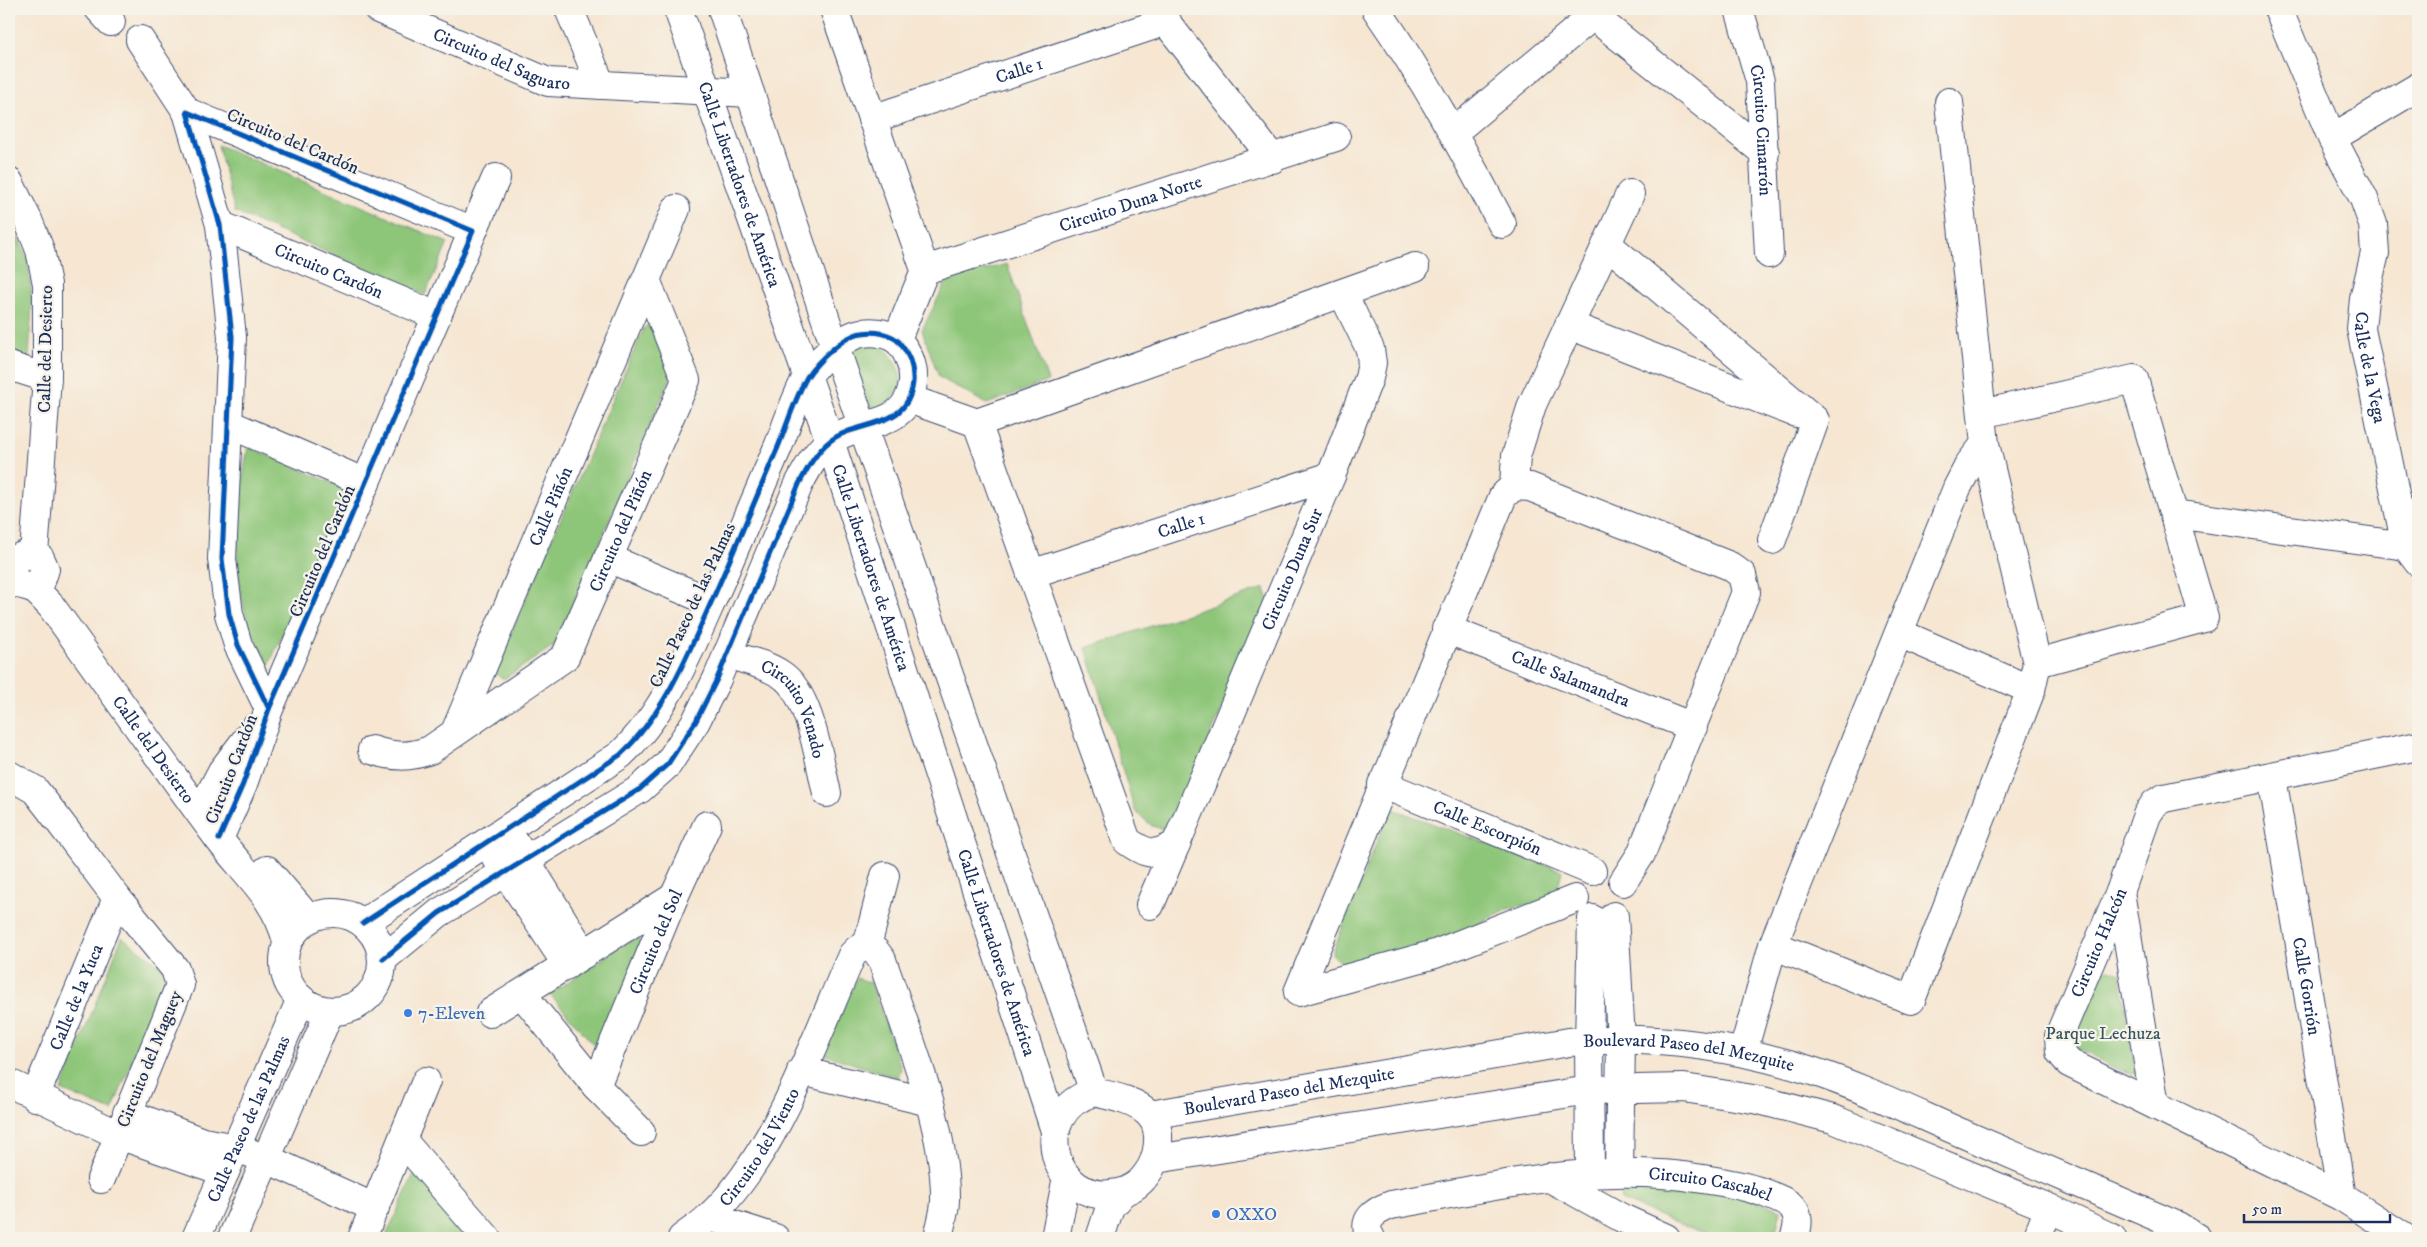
<svg xmlns="http://www.w3.org/2000/svg" width="2427" height="1247" font-family="'IM FELL DW Pica',serif">
	<style>
		.park { fill: #8ec679; stroke: #547a6c }
		.lines { fill: none; stroke-linecap: round; stroke-linejoin: round }
		.minor-casing { stroke: #3c4a6f; stroke-width: 30 }
		.minor { stroke: #fff; stroke-width: 28 }
		.cycleway-casing { stroke: #f7f3e8; stroke-width: 8 }
		.cycleway { stroke: #0057b8; stroke-width: 5 }
		.shop-dot { fill: #3f7fe0; stroke: #f7f3e8; stroke-width: 2 }
		.labels { text-anchor: middle; stroke-width: 4.5; stroke-linejoin: round; paint-order: stroke }
		.street-label { font-size: 18px; fill: #1b2f5e; stroke: #f7f3e8 }
		.shop-label { font-size: 18px; fill: #366cbe; stroke: #f7f3e8; text-anchor: start }
		.park-label { font-size: 18px; fill: #385565; stroke: #f7f3e8 }
	</style>
	<rect width="100%" height="100%" fill="#f7f3e8"/>
	<filter id="ink" filterUnits="userSpaceOnUse"><feTurbulence type="fractalNoise" baseFrequency=".02" numOctaves="2"/><feDisplacementMap in="SourceGraphic" scale="10" xChannelSelector="R" yChannelSelector="G"/><feConvolveMatrix kernelMatrix="1 2 1 2 8 2 1 2 1" color-interpolation-filters="sRGB"/></filter>
	<filter id="wash" filterUnits="userSpaceOnUse"><feTurbulence type="fractalNoise" baseFrequency=".0096" numOctaves="4" result="noise"/><feDisplacementMap in="SourceGraphic" scale="20" xChannelSelector="R" yChannelSelector="G"/><feGaussianBlur stdDeviation="1.12" result="paint"/><feColorMatrix in="noise" values="0 0 0 0 0 0 0 0 0 0 0 0 0 0 0 0 0 1.4 0 .05"/><feComposite in="paint" operator="in"/></filter>
	<g filter="url(#wash)">
		<rect width="100%" height="100%" fill="#f6e6d2"/>
		<g class="park">
			<path d="M218,145L448,243L425,295L235,212Z"/>
			<path d="M9,218L28,259L32,302L29,358L9,349Z"/>
			<path d="M1007,264L1048,381L987,404L939,377L922,330L947,280Z"/>
			<path d="M650,323L671,376L556,644L504,679L495,674L498,663L644,328Z"/>
			<path d="M881,345C897,359 911,385 890,403C885,407 879,410 873,414L846,347Z"/>
			<path d="M248,447L344,488L341,499L269,665C262,649 250,632 246,616C231,559 238,504 248,447Z"/>
			<path d="M1265,588L1269,601L1169,831L1152,826L1135,811L1086,648Z"/>
			<path d="M1390,808L1562,871L1555,899L1507,909L1449,939L1348,963L1339,961L1332,954Z"/>
			<path d="M122,937L168,971L112,1111L61,1090Z"/>
			<path d="M636,937L642,944L598,1050L550,994Z"/>
			<path d="M2109,969L2120,973L2136,1075L2114,1068L2072,1046L2076,1031L2100,970Z"/>
			<path d="M857,978L871,983L901,1068L898,1078L823,1054Z"/>
			<path d="M417,1167L480,1238H385Z"/>
			<path d="M1667,1183L1735,1194L1781,1210L1775,1236L1774,1238H1713L1621,1200L1620,1195L1627,1188Z"/>
		</g>
	</g>
	<g filter="url(#ink)">
		<g class="lines">
			<g class="minor-casing">
				<g id="minor">
					<path d="M99,9L111,22"/>
					<path id="s1" d="M378,9L548,82L750,93"/>
					<path d="M569,9L601,85"/>
					<path id="s2" d="M678,9L830,441L1055,1131"/>
					<path d="M722,9L835,347L1094,1092"/>
					<path d="M834,9L925,270L897,339"/>
					<path d="M1156,9L1273,159"/>
					<path d="M1376,9C1424,78 1463,150 1502,224"/>
					<path id="s3" d="M1739,9L1760,81L1769,254"/>
					<path id="s4" d="M2278,9L2332,138L2364,199L2373,224L2375,253L2364,299L2361,329L2406,546L2418,562"/>
					<path d="M1593,16L1765,153"/>
					<path d="M140,40L187,112"/>
					<path id="s5" d="M872,119L1167,21"/>
					<path d="M1454,132L1601,9"/>
					<path d="M2332,138L2418,87"/>
					<path d="M9,182L28,220L40,250L47,284V378L34,554"/>
					<path id="s6" d="M220,225L437,316"/>
					<path d="M473,231L496,178"/>
					<path d="M1607,244L1815,420L1772,540"/>
					<path id="s7" d="M925,270L1336,137"/>
					<path d="M1569,325L1796,413"/>
					<path d="M9,366L47,378"/>
					<path d="M909,399L977,423L1415,267"/>
					<path d="M1982,414L2134,379L2204,618L2037,663"/>
					<path id="s8" d="M977,423L1127,841C1148,855 1154,857 1176,844L1331,476L1369,378L1372,363L1370,349L1343,294"/>
					<path d="M229,424L366,483"/>
					<path d="M1514,486L1516,456L1532,405L1630,194"/>
					<path d="M2174,514L2406,546"/>
					<path d="M608,558L711,602"/>
					<path id="s9" d="M1031,574L1331,476"/>
					<path id="s10" d="M30,587L41,581L45,569L40,558C25,548 3,563 16,580C19,586 24,585 30,587C37,590 45,600 51,606C107,683 161,761 218,838C245,874 275,896 287,941"/>
					<path id="s11" d="M1446,629L1693,727"/>
					<path d="M1899,633L2031,690"/>
					<path id="s12" d="M727,654C745,660 766,664 782,675C810,694 819,760 827,793"/>
					<path id="s13" d="M455,732L676,209"/>
					<path id="s14" d="M372,750C393,757 409,758 430,750L565,657L686,380L647,282"/>
					<path d="M9,775L35,790L49,808L117,898L175,969L180,985L119,1135L9,1083"/>
					<path id="s15" d="M2272,777L2342,1197"/>
					<path id="s16" d="M1382,784L1592,871"/>
					<path d="M200,813L222,771L255,728"/>
					<path d="M219,839L243,784L269,709L473,231L187,112L220,225L232,337L222,559L229,614L238,645L269,709"/>
					<path d="M515,843L584,954"/>
					<path d="M495,856L567,965"/>
					<path d="M267,870L308,918"/>
					<path d="M2120,892L2155,1105"/>
					<path d="M1575,899L1435,954L1298,992L1503,496L1514,486L1530,487L1730,566L1742,575L1746,592L1641,854L1623,882"/>
					<path d="M1150,905L1176,844"/>
					<circle cx="333" cy="962" r="49"/>
					<path d="M1614,916L1621,1040L1619,1172"/>
					<path d="M363,923L620,755C663,715 686,659 709,607C733,554 755,500 778,447C787,425 795,398 807,377C817,362 844,335 862,333C875,331 891,333 900,343C909,354 914,368 913,382C908,431 858,419 830,441C816,452 807,469 799,484L717,679L696,721L668,764L640,789L439,913L383,959"/>
					<path d="M1773,945L1911,1000L2031,690L2037,663L1985,444L1949,102"/>
					<path d="M867,946L885,876"/>
					<path d="M522,994L596,1086L641,1132"/>
					<path d="M490,1013L674,897"/>
					<path d="M1743,1052L1773,945L1957,488L1970,463L1985,444"/>
					<path d="M801,1071L929,1102"/>
					<path id="s17" d="M596,1086L674,897L707,825"/>
					<path d="M1094,1092C1112,1096 1137,1101 1150,1115C1164,1131 1158,1160 1146,1175C1140,1184 1129,1191 1118,1193C1052,1207 1027,1112 1094,1092Z"/>
					<path id="s18" d="M35,1097L117,898"/>
					<path d="M127,1113L203,1142L236,1148L267,1159L375,1208"/>
					<path id="s19" d="M1150,1115L1569,1042C1650,1035 1734,1046 1812,1071C1864,1088 1915,1113 1966,1135C2037,1165 2107,1196 2178,1226L2197,1238"/>
					<path d="M403,1141L487,1238"/>
					<path d="M1156,1159L1589,1090L1684,1088L1759,1100L1833,1119L2049,1208L2112,1238"/>
					<path d="M1590,1173L1589,1041L1592,919"/>
					<path d="M1548,1177L1622,1218L1666,1238"/>
					<path d="M101,1179L119,1135L225,1172"/>
					<path d="M710,1217L775,1238"/>
					<path id="s20" d="M196,1238L301,999"/>
					<path d="M232,1238L330,1011"/>
					<path d="M362,1238L426,1081"/>
					<path id="s21" d="M682,1238C691,1231 701,1225 709,1217C775,1157 816,1036 852,955L858,949L867,946L876,952L882,960C906,1031 946,1126 945,1200C945,1213 940,1226 938,1238"/>
					<path d="M1055,1238L1067,1177"/>
					<path d="M1100,1238L1110,1207L1123,1192"/>
					<path id="s22" d="M1371,1238C1360,1220 1375,1211 1391,1205C1497,1186 1594,1161 1703,1179C1723,1182 1742,1185 1762,1192C1787,1202 1806,1207 1794,1238"/>
					<path d="M2037,1238L2049,1208"/>
					<path id="s23" d="M2405,1238L2342,1197L2069,1063L2060,1052L2059,1036L2120,892L2147,815L2155,803L2164,798L2418,746"/>
				</g>
			</g>
			<use href="#minor" class="minor"/>
			<g class="cycleway-casing">
				<g id="cycleway">
					<path d="M219,839L243,784L269,709L473,231L187,112L220,225L232,337L222,559L229,614L238,645L269,709"/>
					<path d="M363,923L620,755C663,715 686,659 709,607C733,554 755,500 778,447C787,425 795,398 807,377C817,362 844,335 862,333C875,331 891,333 900,343C909,354 914,368 913,382C908,431 858,419 830,441C816,452 807,469 799,484L717,679L696,721L668,764L640,789L439,913L383,959"/>
				</g>
			</g>
			<use href="#cycleway" class="cycleway"/>
		</g>
	</g>
	<g class="shop-dot">
		<circle cx="408" cy="1013" r="5"/>
		<circle cx="1216" cy="1214" r="5"/>
	</g>
	<g class="labels">
		<g class="street-label">
			<text dy="6" stroke="none"><textPath href="#s1" startOffset="134">Circuito del Saguaro</textPath></text>
			<text dy="6" stroke="none"><textPath href="#s5" startOffset="155">Calle 1</textPath></text>
			<text dy="6" stroke="none"><textPath href="#s3" startOffset="124">Circuito Cimarrón</textPath></text>
			<text transform="translate(293 141) rotate(23)" y="6">Circuito del Cardón</text>
			<text dy="6" stroke="none"><textPath href="#s2" startOffset="186">Calle Libertadores de América</textPath></text>
			<text dy="6" stroke="none"><textPath href="#s7" startOffset="216">Circuito Duna Norte</textPath></text>
			<text dy="6" stroke="none"><textPath href="#s6" startOffset="118">Circuito Cardón</textPath></text>
			<text transform="translate(45 349) rotate(-89)" y="6">Calle del Desierto</text>
			<text dy="6" stroke="none"><textPath href="#s4" startOffset="381">Calle de la Vega</textPath></text>
			<text dy="6" stroke="none"><textPath href="#s13" startOffset="245">Calle Piñón</textPath></text>
			<text dy="6" stroke="none"><textPath href="#s9" startOffset="158">Calle 1</textPath></text>
			<text dy="6" stroke="none"><textPath href="#s14" startOffset="361">Circuito del Piñón</textPath></text>
			<text transform="translate(322 551) rotate(-67)" y="6">Circuito del Cardón</text>
			<text dy="6" stroke="none"><textPath href="#s2" startOffset="591">Calle Libertadores de América</textPath></text>
			<text dy="6" stroke="none"><textPath href="#s8" startOffset="796">Circuito Duna Sur</textPath></text>
			<text transform="translate(692 605) rotate(-65)" y="6">Calle Paseo de las Palmas</text>
			<text dy="6" stroke="none"><textPath href="#s11" startOffset="134">Calle Salamandra</textPath></text>
			<text dy="6" stroke="none"><textPath href="#s12" startOffset="94">Circuito Venado</textPath></text>
			<text dy="6" stroke="none"><textPath href="#s10" startOffset="306">Calle del Desierto</textPath></text>
			<text transform="translate(231 769) rotate(-69)" y="6">Circuito Cardón</text>
			<text dy="6" stroke="none"><textPath href="#s16" startOffset="114">Calle Escorpión</textPath></text>
			<text dy="6" stroke="none"><textPath href="#s23" startOffset="511">Circuito Halcón</textPath></text>
			<text dy="6" stroke="none"><textPath href="#s2" startOffset="996">Calle Libertadores de América</textPath></text>
			<text dy="6" stroke="none"><textPath href="#s17" startOffset="156">Circuito del Sol</textPath></text>
			<text dy="6" stroke="none"><textPath href="#s15" startOffset="212">Calle Gorrión</textPath></text>
			<text dy="6" stroke="none"><textPath href="#s18" startOffset="108">Calle de la Yuca</textPath></text>
			<text dy="6" stroke="none"><textPath href="#s19" startOffset="546">Boulevard Paseo del Mezquite</textPath></text>
			<text transform="translate(149 1059) rotate(-68)" y="6">Circuito del Maguey</text>
			<text dy="6" stroke="none"><textPath href="#s19" startOffset="141">Boulevard Paseo del Mezquite</textPath></text>
			<text dy="6" stroke="none"><textPath href="#s20" startOffset="130">Calle Paseo de las Palmas</textPath></text>
			<text dy="6" stroke="none"><textPath href="#s21" startOffset="121">Circuito del Viento</textPath></text>
			<text dy="6" stroke="none"><textPath href="#s22" startOffset="369">Circuito Cascabel</textPath></text>
		</g>
		<g class="shop-label">
			<text x="418" y="1019">7-Eleven</text>
			<text x="1226" y="1220">OXXO</text>
		</g>
		<g class="park-label">
			<text x="2103" y="1039">Parque Lechuza</text>
		</g>
	</g>
	<rect width="2427" height="1247" fill="none" stroke="#f7f3e8" stroke-width="30"/>
	<path d="M2244 1214v8h146v-8" fill="none" stroke="#1b2f5e" stroke-width="2.5"/>
	<text x="2252" y="1214" font-size="15" fill="#1b2f5e" stroke="#f7f3e8" stroke-width="4" paint-order="stroke">50 m</text>
</svg>
